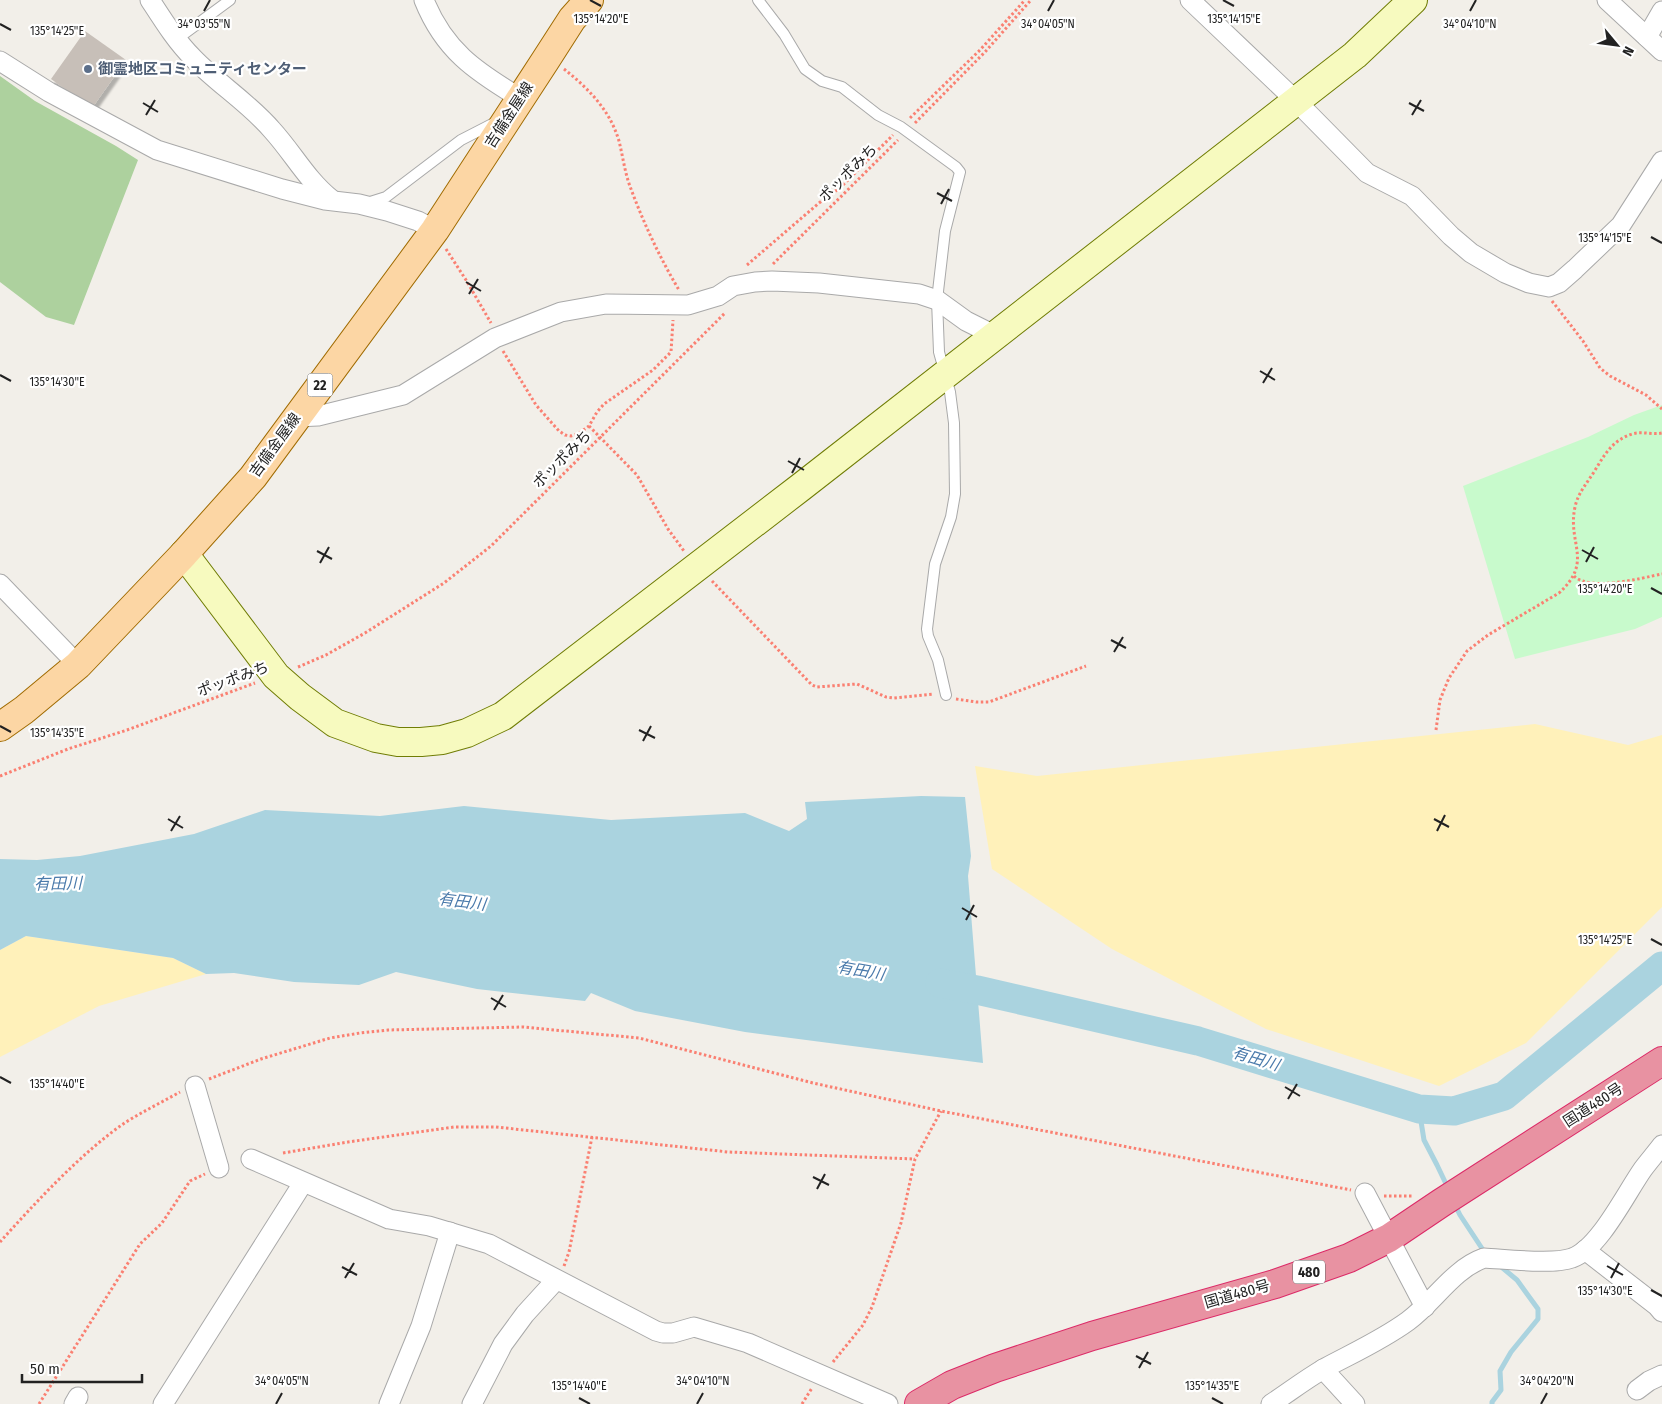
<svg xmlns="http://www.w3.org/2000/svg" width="1662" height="1404" font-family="'Fira Sans Condensed','Noto Sans JP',sans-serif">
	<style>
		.forest { fill: #add19e }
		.sand { fill: #fff1ba }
		.park { fill: #c8facc }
		.water { fill: #aad3df }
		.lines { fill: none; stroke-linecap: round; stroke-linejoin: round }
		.stream { stroke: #aad3df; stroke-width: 5 }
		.river { stroke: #aad3df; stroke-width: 29 }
		.building { fill: #c7bfb8; filter: url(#shadow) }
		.lane-casing { stroke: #a9a9a9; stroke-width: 12 }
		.street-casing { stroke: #a9a9a9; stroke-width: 21 }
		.secondary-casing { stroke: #707d05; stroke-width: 30 }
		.primary-casing { stroke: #a06b00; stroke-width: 30 }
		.highway-casing { stroke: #dc2a67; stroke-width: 30 }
		.path { stroke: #fa8072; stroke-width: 3; stroke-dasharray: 2.5 2.5; stroke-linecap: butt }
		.lane { stroke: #fff; stroke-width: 10 }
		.street { stroke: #fff; stroke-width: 19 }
		.secondary { stroke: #f7fabf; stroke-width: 28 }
		.primary { stroke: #fcd6a4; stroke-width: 28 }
		.highway { stroke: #e892a2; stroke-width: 28 }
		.ticks { fill: none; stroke: #222; stroke-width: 2 }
		.service-dot { fill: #5c6f8a; stroke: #fff; stroke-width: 2 }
		.labels { text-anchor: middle; stroke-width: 4.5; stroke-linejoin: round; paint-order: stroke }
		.shield { fill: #fff; stroke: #646464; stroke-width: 1 }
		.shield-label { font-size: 14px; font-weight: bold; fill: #222 }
		.service-label { font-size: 15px; font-weight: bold; fill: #4e5e75; stroke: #fff; text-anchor: start }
		.street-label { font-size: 15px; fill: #222; stroke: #fff }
		.water-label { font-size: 16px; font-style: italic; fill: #4a7aab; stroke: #fff }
		.ticks-label { font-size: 12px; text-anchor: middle; fill: #222; stroke: #fff; stroke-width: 4.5; stroke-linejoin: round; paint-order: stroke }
	</style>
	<defs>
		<filter id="shadow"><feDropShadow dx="3" dy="5" stdDeviation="1" flood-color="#0004"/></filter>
	</defs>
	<rect width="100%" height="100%" fill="#f2efe9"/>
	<path class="forest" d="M0,76L35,101L116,146L138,160L74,325L46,317L0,282Z"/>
	<g class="sand">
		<path d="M1535,724L1628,745L1662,735V907L1526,1043L1439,1086L1266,1029L1112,949L992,869L975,766L1037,776Z"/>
		<path d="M26,936L173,958L206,974L99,1006L0,1057V950Z"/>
	</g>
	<path class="park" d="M1662,405V617L1635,629L1515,659L1463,486L1588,437L1634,415Z"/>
	<path class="water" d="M921,796L965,797L971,856L968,876L983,1063L745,1032L635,1011L591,993L585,1001L477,989L396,972L359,985L294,982L234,973L206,974L173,958L26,936L0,950V859L37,860L80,856L194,834L265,810L380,816L464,806L611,820L745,813L789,831L807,819L805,802Z"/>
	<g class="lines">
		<g class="stream">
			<path d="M1419,1109L1424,1140L1437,1165L1448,1188"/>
			<path d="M1454,1203L1460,1215L1485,1253"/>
			<path d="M1492,1404V1402L1501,1390L1500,1371L1511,1352L1538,1319V1309L1517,1280L1499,1265"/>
		</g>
		<path class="river" d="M940,983L977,990L1198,1041L1419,1109L1454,1111L1504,1096L1662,966"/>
	</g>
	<path class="building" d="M85,31L126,60L92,108L51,79Z"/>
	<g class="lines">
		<g class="lane-casing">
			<g id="lane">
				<path d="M758,0L784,34L805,69L822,81L842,87L878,115L901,127L956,167L960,172L945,231L937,300L939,352L950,392L954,423L955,494L951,517L935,564L927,629L928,636L938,660L946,695"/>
				<path d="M177,39L230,0"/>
				<path d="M367,203L386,197L461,140L496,122"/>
			</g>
		</g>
		<g class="street-casing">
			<g id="street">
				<path d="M150,0C163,20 176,41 193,58C218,84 249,103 272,130C293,153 307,180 331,199"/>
				<path d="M424,0C444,50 475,71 520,98"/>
				<path d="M1190,0L1295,100L1367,173L1412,196L1451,236L1471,253L1505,273L1529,283L1549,287L1559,283L1575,269L1621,225L1662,161"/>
				<path d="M1607,0L1662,51"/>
				<path d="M1647,37L1662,11"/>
				<path d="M0,61L49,92L157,150L282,189L325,200L359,204L387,211L418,221L435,230"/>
				<path d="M296,417L318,416L403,395L495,338L561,312L606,304L688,305L718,296L733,286L755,282L772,281L819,283L919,294L937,300L966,321L996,336"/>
				<path d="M0,584L78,665"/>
				<path d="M195,1086L219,1168"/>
				<path d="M251,1159L389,1219L429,1226L489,1244L656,1331L663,1333H673L694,1327L748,1343L888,1404"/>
				<path d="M1365,1193L1425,1307"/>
				<path d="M1585,1250L1657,1306L1662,1312"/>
				<path d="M1323,1369L1355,1404"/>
				<path d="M1637,1390L1649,1381L1662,1375"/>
				<path d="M74,1404L78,1397"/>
				<path d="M163,1404L303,1183"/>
				<path d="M389,1404L421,1326L450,1232"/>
				<path d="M472,1404L503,1344L525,1314L556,1280"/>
				<path d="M1271,1404C1289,1392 1306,1379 1325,1368C1353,1353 1382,1340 1408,1321C1434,1302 1453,1269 1484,1258C1505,1259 1553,1265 1572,1258C1599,1249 1626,1193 1643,1169C1649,1161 1656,1153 1662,1145"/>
			</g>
		</g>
		<g class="secondary-casing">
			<path id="secondary" d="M184,554L276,676L300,697L335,723L376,738L398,742H421L442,740L467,733L503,716L801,487L1355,55L1413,0"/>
		</g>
		<g class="primary-casing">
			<path id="primary" d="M0,727L24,710L78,665L184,554L253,477L435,230L545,61L572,19L589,0"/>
		</g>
		<g class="highway-casing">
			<path id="highway" d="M919,1404L952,1385L995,1368L1092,1336L1275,1284L1349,1258L1389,1238L1441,1203L1662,1061"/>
		</g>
		<g class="path">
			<path d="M564,69C588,88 610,110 619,141C623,157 625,174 631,189C644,224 660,258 679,290"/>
			<path d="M910,118L980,50L1025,0"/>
			<path d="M915,123L985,52L1031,0"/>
			<path d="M446,249L466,280L491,323"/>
			<path d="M773,264L898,140"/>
			<path d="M747,265L819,203L841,187L893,135"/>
			<path d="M1552,301L1583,341L1600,368L1610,376L1646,395L1662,409"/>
			<path d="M503,351L536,405L559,431L565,435L571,436L578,434L589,426L597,412L604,404L653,370L671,352L673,320"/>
			<path d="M589,426L637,475L668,529L684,551"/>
			<path d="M1574,576C1590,592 1641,578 1662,574"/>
			<path d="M712,581L812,685L817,687L857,684L886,697L894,698L933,694"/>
			<path d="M298,667L326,655L365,633L444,583L491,546L725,313"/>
			<path d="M956,699L976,702H989L1086,666"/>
			<path d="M1436,730L1440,700L1444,690L1449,678L1467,651L1488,635L1559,593C1594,561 1567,544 1575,507C1578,492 1589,481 1597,467C1606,452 1614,440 1632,434C1642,431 1652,435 1662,433"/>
			<path d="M0,776L68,749L127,730L255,683"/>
			<path d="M209,1079L261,1059L330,1038L360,1033L388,1030L523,1027L639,1038L813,1083L941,1111L1351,1190"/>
			<path d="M283,1153L348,1142L454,1127H496L728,1152L915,1159"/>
			<path d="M1384,1196H1413"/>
			<path d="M0,1242C36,1202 82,1152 126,1122C144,1111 162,1102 180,1092"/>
			<path d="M564,1266L569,1252L592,1137"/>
			<path d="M833,1362L863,1325L872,1307L901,1223L915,1159L941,1111"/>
			<path d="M39,1404L140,1244L162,1223L190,1181L205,1174"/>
			<path d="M802,1404L812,1388"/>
		</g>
		<use href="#lane" class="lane"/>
		<use href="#street" class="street"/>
		<use href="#secondary" class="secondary"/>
		<use href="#primary" class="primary"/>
		<use href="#highway" class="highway"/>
	</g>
	<path class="ticks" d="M590,0L601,6M1223,0L1234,6M204,11L210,0M1048,11L1054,0M1470,11L1476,0M0,24L11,30M143,103L158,112M1409,103L1424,111M146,115L155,100M1412,115L1421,100M937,193L952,201M941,204L949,189M1651,237L1662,243M466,282L481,291M469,294L478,279M1260,371L1275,380M0,375L11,381M1263,383L1272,368M788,461L804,470M792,473L800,458M1582,550L1598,559M317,551L332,559M1586,562L1594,547M320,563L329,547M1651,588L1662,594M1111,640L1126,648M1114,652L1123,637M0,726L11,732M639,730L655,738M643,741L651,726M168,819L183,828M1434,819L1449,827M171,831L180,816M1437,831L1445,815M962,908L977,917M966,920L974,905M1651,939L1662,945M491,998L506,1007M494,1010L503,995M0,1077L11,1083M1285,1087L1300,1096M1288,1099L1297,1084M813,1177L829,1185M817,1189L825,1174M1607,1266L1623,1275M342,1267L357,1275M345,1278L354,1263M1611,1278L1619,1263M1651,1290L1662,1296M1136,1356L1151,1364M1139,1368L1148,1352M579,1398L590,1404M1212,1398L1223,1404M276,1404L282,1393M697,1404L703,1393M1541,1404L1547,1393"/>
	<circle class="service-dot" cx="88" cy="69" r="5"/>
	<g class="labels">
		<g class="shield">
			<rect x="307.5" y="373.5" width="25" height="23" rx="4"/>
			<rect x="1293" y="1260.5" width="32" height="23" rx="4"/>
		</g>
		<g class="shield-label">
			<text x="320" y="390">22</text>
			<text x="1309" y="1277">480</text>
		</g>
		<g class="service-label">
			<text x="98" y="74">御霊地区コミュニティセンター</text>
		</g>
		<g class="street-label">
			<text transform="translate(509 115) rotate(-57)" y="5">吉備金屋線</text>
			<text transform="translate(848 173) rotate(-45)" y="5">ポッポみち</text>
			<text transform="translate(275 445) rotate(-54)" y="5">吉備金屋線</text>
			<text transform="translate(562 459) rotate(-45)" y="5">ポッポみち</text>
			<text transform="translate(233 679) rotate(-20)" y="5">ポッポみち</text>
			<text transform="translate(1593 1105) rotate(-33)" y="5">国道480号</text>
			<text transform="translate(1237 1294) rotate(-16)" y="5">国道480号</text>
		</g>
		<g class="water-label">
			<text transform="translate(58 883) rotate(-1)" y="6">有田川</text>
			<text transform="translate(462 901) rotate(7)" y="6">有田川</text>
			<text transform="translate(861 970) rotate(10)" y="6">有田川</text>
			<text transform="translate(1256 1058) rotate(17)" y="6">有田川</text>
		</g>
	</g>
	<g class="ticks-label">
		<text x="601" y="23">135°14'20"E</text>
		<text x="1234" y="23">135°14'15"E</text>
		<text x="204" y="28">34°03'55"N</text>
		<text x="1048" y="28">34°04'05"N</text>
		<text x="1470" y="28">34°04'10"N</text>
		<text x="57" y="35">135°14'25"E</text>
		<text x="1605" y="242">135°14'15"E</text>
		<text x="57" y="386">135°14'30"E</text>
		<text x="1605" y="593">135°14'20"E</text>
		<text x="57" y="737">135°14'35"E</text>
		<text x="1605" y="944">135°14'25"E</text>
		<text x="57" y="1088">135°14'40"E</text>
		<text x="1605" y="1295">135°14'30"E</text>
		<text x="282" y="1385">34°04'05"N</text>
		<text x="703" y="1385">34°04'10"N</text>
		<text x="1547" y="1385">34°04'20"N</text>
		<text x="579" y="1390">135°14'40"E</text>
		<text x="1212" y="1390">135°14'35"E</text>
	</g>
	<g transform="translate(1617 45) rotate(119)" stroke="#ffffff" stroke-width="4" paint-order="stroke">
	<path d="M0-4L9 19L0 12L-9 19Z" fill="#222222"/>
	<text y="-8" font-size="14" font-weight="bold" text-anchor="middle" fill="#222222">N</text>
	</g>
	<path d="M22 1374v8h120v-8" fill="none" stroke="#222222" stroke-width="2.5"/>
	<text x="30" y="1374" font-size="15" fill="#222222" stroke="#ffffff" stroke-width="4" paint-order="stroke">50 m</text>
</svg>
